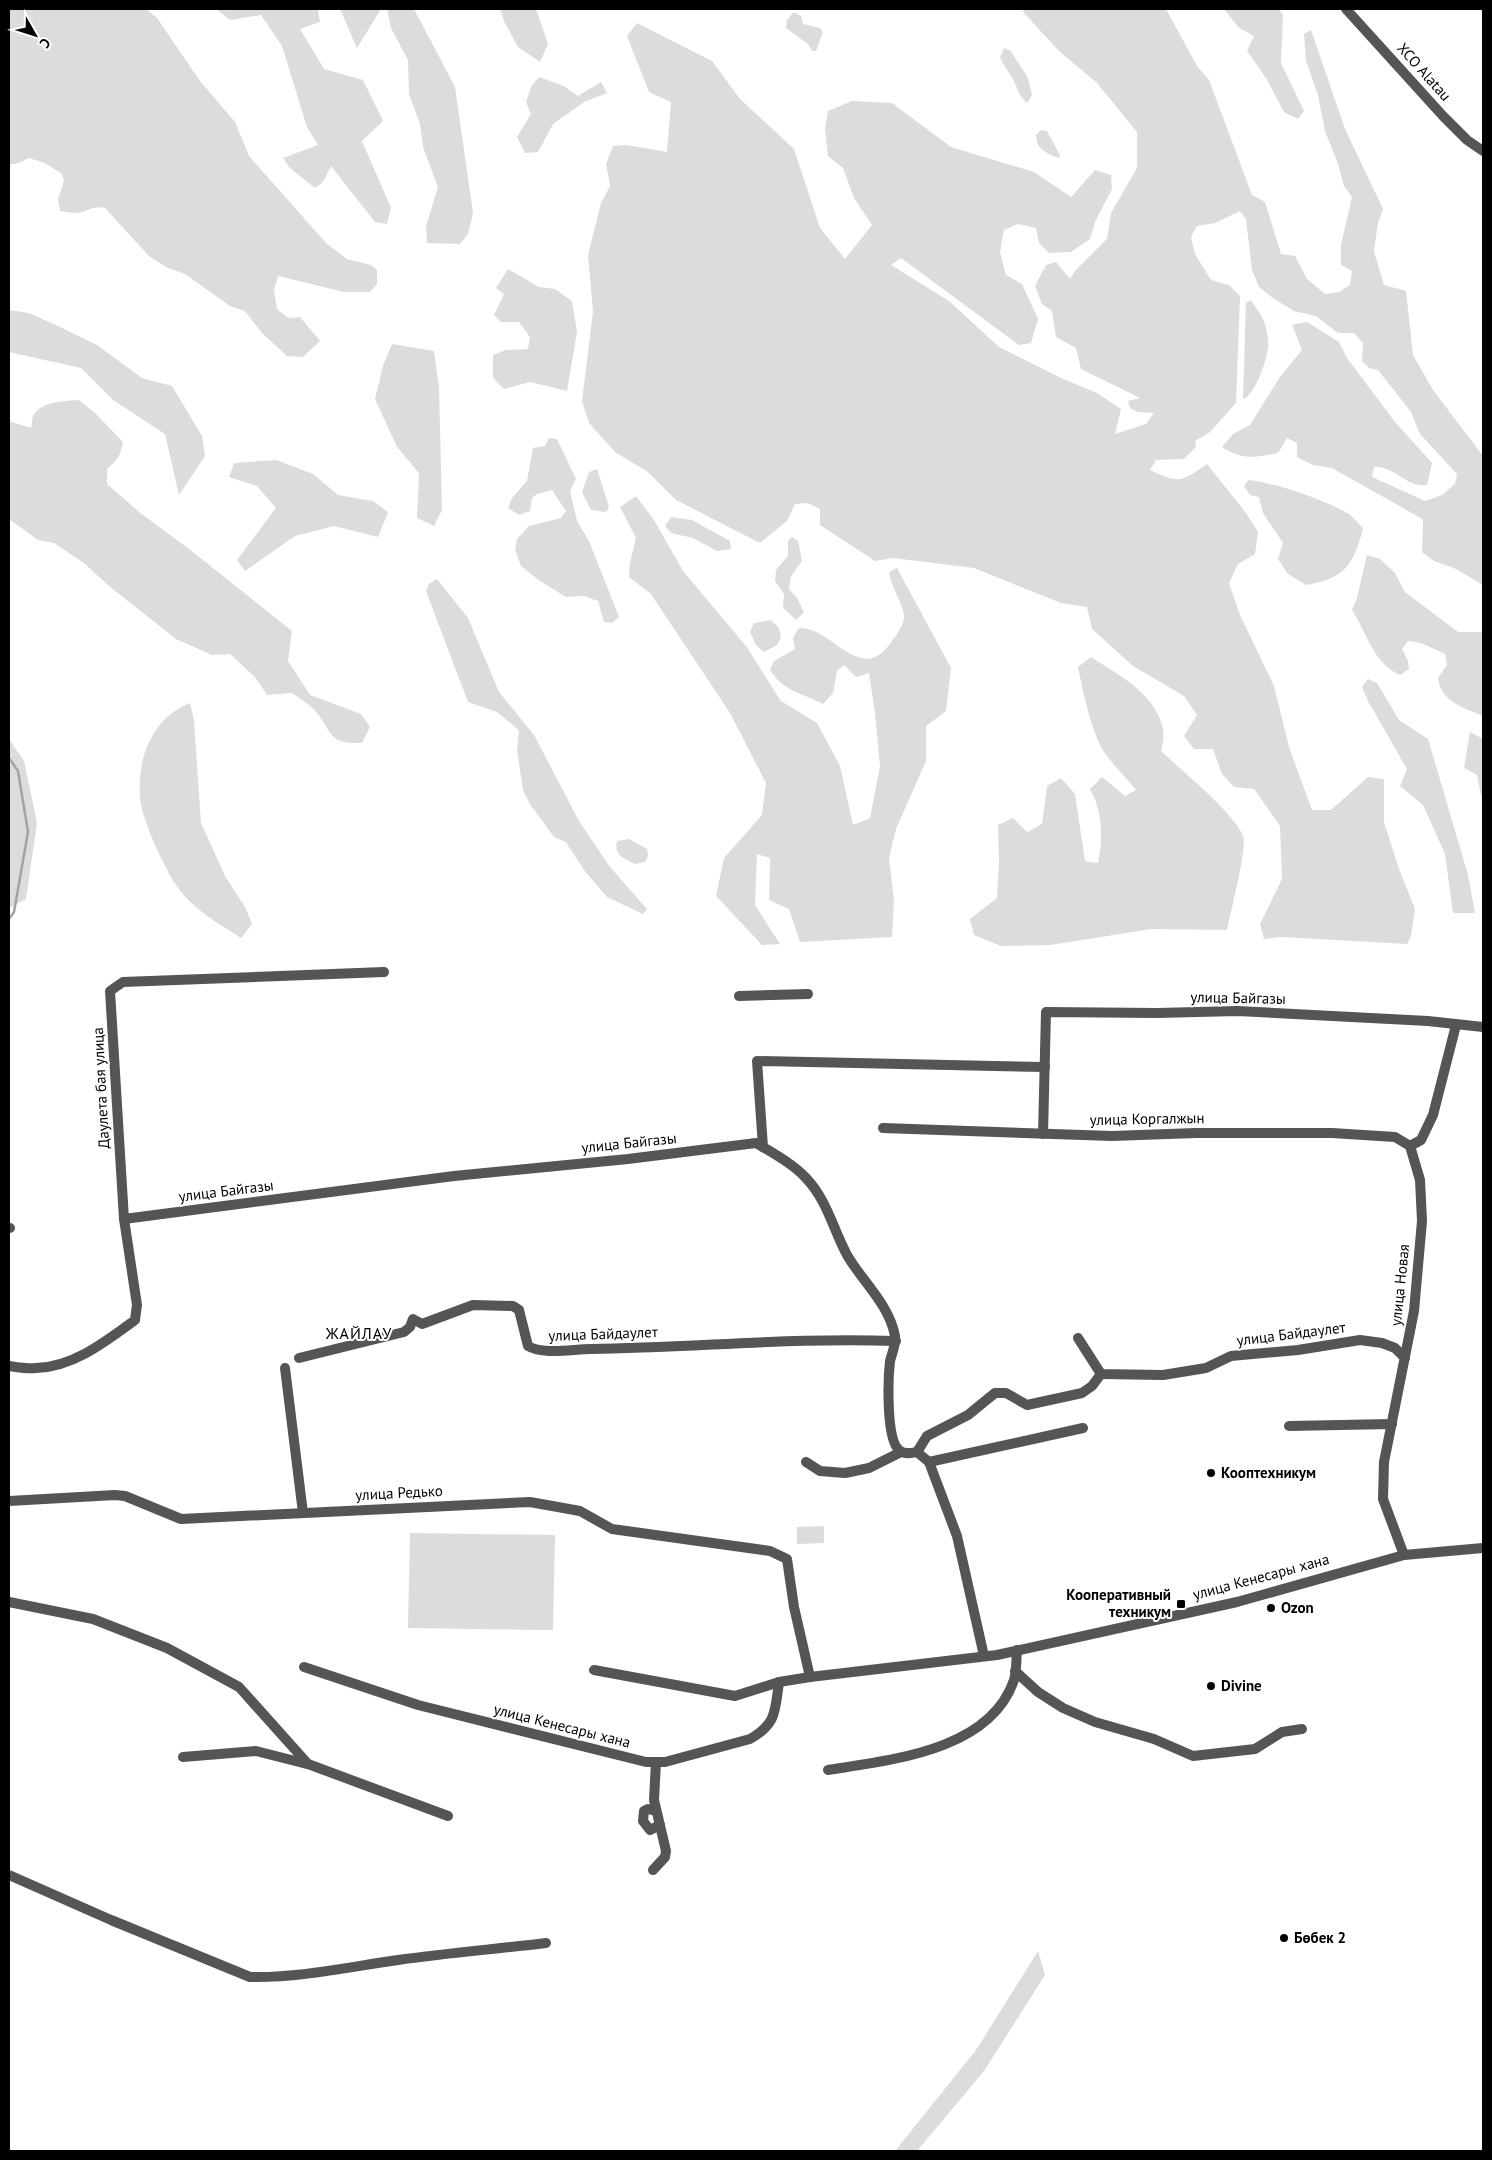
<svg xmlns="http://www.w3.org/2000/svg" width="1492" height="2160" font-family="'PT Sans',sans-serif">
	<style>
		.green { fill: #dcdcdc }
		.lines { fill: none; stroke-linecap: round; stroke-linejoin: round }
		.stream { stroke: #a3a3a3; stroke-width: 2.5 }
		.minor { stroke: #555; stroke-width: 10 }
		.tertiary { stroke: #555; stroke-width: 10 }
		.poi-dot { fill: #000; stroke: #fff; stroke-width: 2 }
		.labels { text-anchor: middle; stroke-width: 4; stroke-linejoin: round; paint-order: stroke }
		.street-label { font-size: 15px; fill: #000; stroke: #fff }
		.poi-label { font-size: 15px; font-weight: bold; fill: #000; stroke: #fff; text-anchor: start }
		.neighbourhood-label { font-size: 16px; letter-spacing: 1px; fill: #000; stroke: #fff }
	</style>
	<rect width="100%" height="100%" fill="#fff"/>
	<g class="green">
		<path d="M9,9H146L157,18L200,81L235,122L249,156L327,244L347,259L371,265L377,270V284L370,292H344L278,276L274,290L277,309L288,318L300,317L320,341L303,357L287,356L262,333L245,311L230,306L185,274L166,267L149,256L105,208C96,206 93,208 85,211C77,214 69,213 60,211L58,199L64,181L62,174L45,163L29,158L19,163L9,165Z"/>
		<path d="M216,9H318L320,22L300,29L324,69L363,80L383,121L362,141L391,208L387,224L375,222L331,166L323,182L315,188L290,168L283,158L318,145L307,127L282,46L261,15L230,20Z"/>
		<path d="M340,9H381L357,48Z"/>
		<path d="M387,9H414L455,87L473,213L468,234L460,244L427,243L426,226L438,187L423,147L420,124L409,94L408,60L391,28Z"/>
		<path d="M500,9H536L548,44L540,62L518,47L504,21Z"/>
		<path d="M1022,9H1166L1197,66L1209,80L1252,195L1265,202L1281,254L1295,256L1307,279L1325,294L1339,292L1350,285L1352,271L1341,265V245L1352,197L1344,186L1338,164L1325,131L1318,95L1306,61L1304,34L1311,30L1345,129L1383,209L1378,223L1374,251L1384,285L1406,291L1413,355L1433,390L1483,456V585L1454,568L1434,561L1422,552L1423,520L1419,517L1332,468L1313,465L1297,457V443L1287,438L1278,453C1256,458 1242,460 1222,447L1233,434L1250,425L1280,377L1302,350L1292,325L1307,322L1339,342L1347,358L1395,422L1432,463L1427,485C1409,487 1401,474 1386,469C1382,467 1378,467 1374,467L1372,477L1425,501L1442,495L1455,484L1457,474L1420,434L1411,412L1378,370L1369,368L1362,361L1363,343L1354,333H1338L1316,316L1294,311L1273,298L1259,287L1252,270L1246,219L1240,211L1215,223L1197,226L1191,237L1195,254L1211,280L1229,285L1240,296L1236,403L1210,432L1195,441L1196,447L1184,459L1156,460L1150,470C1179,484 1181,482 1207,464L1246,513L1258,532L1255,554L1238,564L1229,583L1240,615L1274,686L1289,747L1312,810H1331L1368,777L1384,779V822L1399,869L1415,909L1411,936L1407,944L1282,937L1264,939L1260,924L1282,879L1280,826L1254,789L1234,787L1222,774L1213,749H1194L1184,736L1197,715L1184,696L1133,666L1092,629L1087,607L1061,603L974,568L893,558L875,561L820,525V509L808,503L795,504L787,521L760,543L676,500L648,472L615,452L589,423L582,401L593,312L588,255L601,203L610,186L606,164L613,146L627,145L667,152L671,102L649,92L627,36L637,23L712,61L740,99L794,149L820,228L845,259L872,225L854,198L843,168L828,156L825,129L828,111L852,101L892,103L951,147L1034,172L1071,197L1095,170L1111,175L1112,189L1095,222L1090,239L1071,252L1049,253L1039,243L1036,228L1018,224L1004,230L1000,252L1006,275L1022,284L1038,319L1031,343L1019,345L901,258L891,265L949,301L999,347L1061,378L1097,393L1121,409L1115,434L1146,424L1154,413L1137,412L1130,408L1128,401L1140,398L1081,369L1076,348L1056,337L1052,311L1042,304L1035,286L1046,265L1056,262L1070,279L1075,271L1107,239L1111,213L1137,168V132L1097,83L1059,51L1024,13Z"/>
		<path d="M1224,9H1279L1283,15L1281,63L1304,111L1298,119L1284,112L1266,78L1247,51L1254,36L1239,28Z"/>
		<path d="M794,12L801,16L803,24L820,28L823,32L816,51H812L808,44L786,28L787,20Z"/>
		<path d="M1004,48L1010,50L1028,78L1032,95L1027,103C1017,94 1019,90 1013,79C1009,72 1004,66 1000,58Z"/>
		<path d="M539,77L564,86L578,96L601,82L607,93L584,102L553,124L538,152L525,153L517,137L531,114L526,102L532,85Z"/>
		<path d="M1041,130L1047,131L1060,155L1059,158C1047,154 1036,149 1036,135Z"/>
		<path d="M508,269L539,287L555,289L572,301L577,332L567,391L530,382L504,389L493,378V355L506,350L528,349L530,337L519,322H501L494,315L504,294L496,288Z"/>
		<path d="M1251,300C1256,308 1264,318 1266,328C1267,333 1269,342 1268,347C1267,360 1255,395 1243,399L1246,303Z"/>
		<path d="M9,310L29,313L60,327L97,345L142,378L172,386L202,436L205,456L179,495L165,434L113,400L81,368L9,352Z"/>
		<path d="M392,344L434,351L439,388L442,510L434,526L417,518L419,473L397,447L375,399L383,366Z"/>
		<path d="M79,400L95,413L123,442C121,455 117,461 107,469V484L139,512L189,549L292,631L288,661L310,695L361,714L370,727L362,743C329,744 334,735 317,713C311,705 300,699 292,693L267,695L255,677L230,654L212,655L176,639L109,586L84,563L54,543L38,540L9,519V421L31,428C32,425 32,419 33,416C41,401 66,401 79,400Z"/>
		<path d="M549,438L557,439L576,479L570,491L577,521L589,541L619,617L612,623L604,622L598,601L584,596L566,597L540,581L521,566L515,550L517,539L529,526L561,518L566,511L552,490L537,494L532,498L530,511L519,515L508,508L512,498L527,481L533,448L545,446Z"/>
		<path d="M276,460L313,474L338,495L373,501L388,512L378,537L334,526L295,536L245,571L237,560L276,508L257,486L229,477L234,463Z"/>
		<path d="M597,469L609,507L606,512L591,510L582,492L589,472Z"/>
		<path d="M1249,480C1276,483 1326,500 1349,514C1354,518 1359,524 1363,528C1354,565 1344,579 1306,585L1288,574L1278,559L1283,543L1263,513L1259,497L1250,495L1244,486Z"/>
		<path d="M636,496L654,520L683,571L746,646L781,701L817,723L840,766L853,825L870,818L880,766L875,713L869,673L856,677L844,665L837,671L833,693L823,704C802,693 783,691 770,670L774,661L795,649L793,638L799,628C832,626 861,688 892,641C897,634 904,625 904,616C903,604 891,587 889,572L897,568L951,668L946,711L926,726V761L896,829L889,858L894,900L892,937L800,942L789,909L769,900L770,858L757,854L755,905L780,944L762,945L716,896L724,858L762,815L766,783L730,713L651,594L629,577L630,563L636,538L620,507Z"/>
		<path d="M671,517L692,520L730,541L731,549L717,551L693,538L671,533L665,526Z"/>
		<path d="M792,537L798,541L802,561L791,576L789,589L797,598L804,612L796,620L783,608L784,594L775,581L776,570L788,556V541Z"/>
		<path d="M1367,555L1380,559L1395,573L1405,592L1458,632H1483V716C1464,708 1441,702 1438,678L1447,665L1445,654L1421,643L1408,641L1402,649L1408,661L1409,669L1400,675C1373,663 1367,633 1352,610L1357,598Z"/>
		<path d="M437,579L468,618L499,692L534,735L579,821L610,867L647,909L643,914L607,897L584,870L566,842L554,837L530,804L523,790L517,750L519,730L497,712L468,702L426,591L429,584Z"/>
		<path d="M771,620L779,628L781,638L777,645L764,652L756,645L750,632L754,623Z"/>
		<path d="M1091,657C1117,674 1153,692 1162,725C1165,733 1163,743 1161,751C1181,770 1234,813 1243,836C1248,846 1230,914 1227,930L1152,929L1050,945L1001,946L974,935L970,919L997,898L999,862L998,825L1013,818L1027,832L1042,824L1047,786L1061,778L1075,794L1085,861L1098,863C1103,838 1103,812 1090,789L1102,777L1125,796L1136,790C1126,777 1113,765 1104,752C1092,734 1082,688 1078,667Z"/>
		<path d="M1368,679L1377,683L1399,720L1428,739L1468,875L1475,913H1453L1445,854L1423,805L1400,786L1407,769L1368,701L1362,687Z"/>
		<path d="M190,703L194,720L201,823L225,876L245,907L252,924L241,938C219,924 190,907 176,885C164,867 141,818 140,797C137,758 152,718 190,703Z"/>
		<path d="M1470,732L1483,739V796L1481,795L1477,775L1464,768Z"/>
		<path d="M9,739L24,761L37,823L26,899L9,908Z"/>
		<path d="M629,839L647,849L648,856L645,862L635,864C623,858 614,855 617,841Z"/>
		<path d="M824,1526V1543L797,1544V1527Z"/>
		<path d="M410,1533L555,1535L553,1630L408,1628Z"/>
		<path d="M1038,1951L1045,1975L984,2071L917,2151H895L976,2050Z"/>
	</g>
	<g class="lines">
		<path class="stream" d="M9,758L18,771L28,832L14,912L9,919"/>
		<g class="minor">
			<path d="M1346,9L1443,116L1467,140L1483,151"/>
			<path d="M739,996L808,994"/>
			<path d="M883,1128L1112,1136L1196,1133H1332L1395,1137L1410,1146"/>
			<path d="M1043,1134L1046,1012L1157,1013L1238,1011L1428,1021L1483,1027"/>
			<path d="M763,1147L757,1061L1045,1067"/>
			<path d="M124,1219L454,1176L628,1159L756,1143C773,1153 793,1164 806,1178C827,1200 833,1229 847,1255C862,1281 889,1304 895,1336C896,1345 892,1353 890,1361C888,1379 886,1439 899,1450C904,1455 911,1453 917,1452L929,1462L957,1536L984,1656"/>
			<path d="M9,1228H10"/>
			<path d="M1078,1338L1101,1374L1163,1375L1206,1368L1231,1356L1298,1350L1360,1340L1382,1343L1395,1348L1405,1358"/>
			<path d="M299,1358L404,1332L410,1327L413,1319L422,1324L473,1305L513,1306L519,1310L528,1346C543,1355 573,1349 591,1349C693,1348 794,1337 896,1341"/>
			<path d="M9,1366C17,1367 27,1369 36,1368C73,1367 105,1342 135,1320L137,1305L124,1219L110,991L123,982L384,972"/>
			<path d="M285,1368L303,1513"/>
			<path d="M1289,1426L1392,1424"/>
			<path d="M917,1452L927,1436L968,1415L995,1393H1006L1027,1405L1082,1393L1092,1386L1101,1374"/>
			<path d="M806,1462L820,1471L845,1473L869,1468L901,1452"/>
			<path d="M929,1462L1083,1428"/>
			<path d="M1404,1555L1383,1499L1384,1462L1414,1311L1422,1221L1420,1180L1410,1146L1421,1140L1433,1115L1456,1025"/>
			<path d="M9,1602L93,1619L167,1648L239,1687L308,1764L448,1816"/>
			<path d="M304,1667L418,1705L646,1762H665L750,1739C777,1724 775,1710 779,1682"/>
			<path d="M594,1670L735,1696L779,1682L810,1677"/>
			<path d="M1015,1671L1038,1692L1063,1708L1095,1722L1154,1739L1193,1756L1255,1749L1282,1732L1302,1729"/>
			<path d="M183,1757L256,1751L307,1764"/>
			<path d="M828,1770C890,1760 990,1751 1014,1680C1017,1671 1016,1659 1017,1650"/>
			<path d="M656,1811L648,1809L644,1811L643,1821L650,1830L660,1825"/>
			<path d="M653,1870L665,1857L666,1851L654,1800L656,1762"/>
			<path d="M9,1875L111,1920L250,1977C300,1978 349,1967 398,1960C447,1953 497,1949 546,1943"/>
		</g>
		<path class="tertiary" d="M9,1501L115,1495L125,1496L181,1519L530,1502L580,1511L612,1529L770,1551L787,1559L794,1607L810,1677L997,1655L1237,1602L1404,1555L1483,1548"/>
	</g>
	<g class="poi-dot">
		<circle cx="1211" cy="1473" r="5"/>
		<rect x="1176" y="1599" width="10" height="10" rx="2.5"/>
		<circle cx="1271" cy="1608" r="5"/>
		<circle cx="1211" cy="1686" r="5"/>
		<circle cx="1284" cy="1938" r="5"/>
	</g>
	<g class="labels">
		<g class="street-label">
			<text transform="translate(1424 72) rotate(48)" y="5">XCO Alatau</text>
			<text transform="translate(1238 998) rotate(1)" y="5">улица Байгазы</text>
			<text transform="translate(101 1088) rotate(-93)" y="5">Даулета бая улица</text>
			<text transform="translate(1147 1119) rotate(-1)" y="5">улица Коргалжын</text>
			<text transform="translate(629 1143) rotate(-6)" y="5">улица Байгазы</text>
			<text transform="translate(226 1191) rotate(-7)" y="5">улица Байгазы</text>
			<text transform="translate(1400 1285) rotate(-84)" y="5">улица Новая</text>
			<text transform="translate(603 1334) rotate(-2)" y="5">улица Байдаулет</text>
			<text transform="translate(1291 1334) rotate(-7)" y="5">улица Байдаулет</text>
			<text transform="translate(399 1493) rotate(-3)" y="5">улица Редько</text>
			<text transform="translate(1261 1577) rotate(-15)" y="5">улица Кенесары хана</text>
			<text transform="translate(562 1726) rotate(14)" y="5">улица Кенесары хана</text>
		</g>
		<g class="poi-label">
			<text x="1221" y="1478">Кооптехникум</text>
			<text x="1171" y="1600" text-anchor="end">Кооперативный<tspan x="1171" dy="17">техникум</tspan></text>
			<text x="1281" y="1613">Ozon</text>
			<text x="1221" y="1691">Divine</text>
			<text x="1294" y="1943">Бөбек 2</text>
		</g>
		<g class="neighbourhood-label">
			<text x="359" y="1339">ЖАЙЛАУ</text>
		</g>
	</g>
	<rect width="1492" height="2160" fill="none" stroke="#000000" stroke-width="20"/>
	<g transform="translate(35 35) rotate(129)" stroke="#ffffff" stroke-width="4" paint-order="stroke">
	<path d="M0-4L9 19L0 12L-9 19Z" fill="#000000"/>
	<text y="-8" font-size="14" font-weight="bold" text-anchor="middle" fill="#000000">С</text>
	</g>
</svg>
